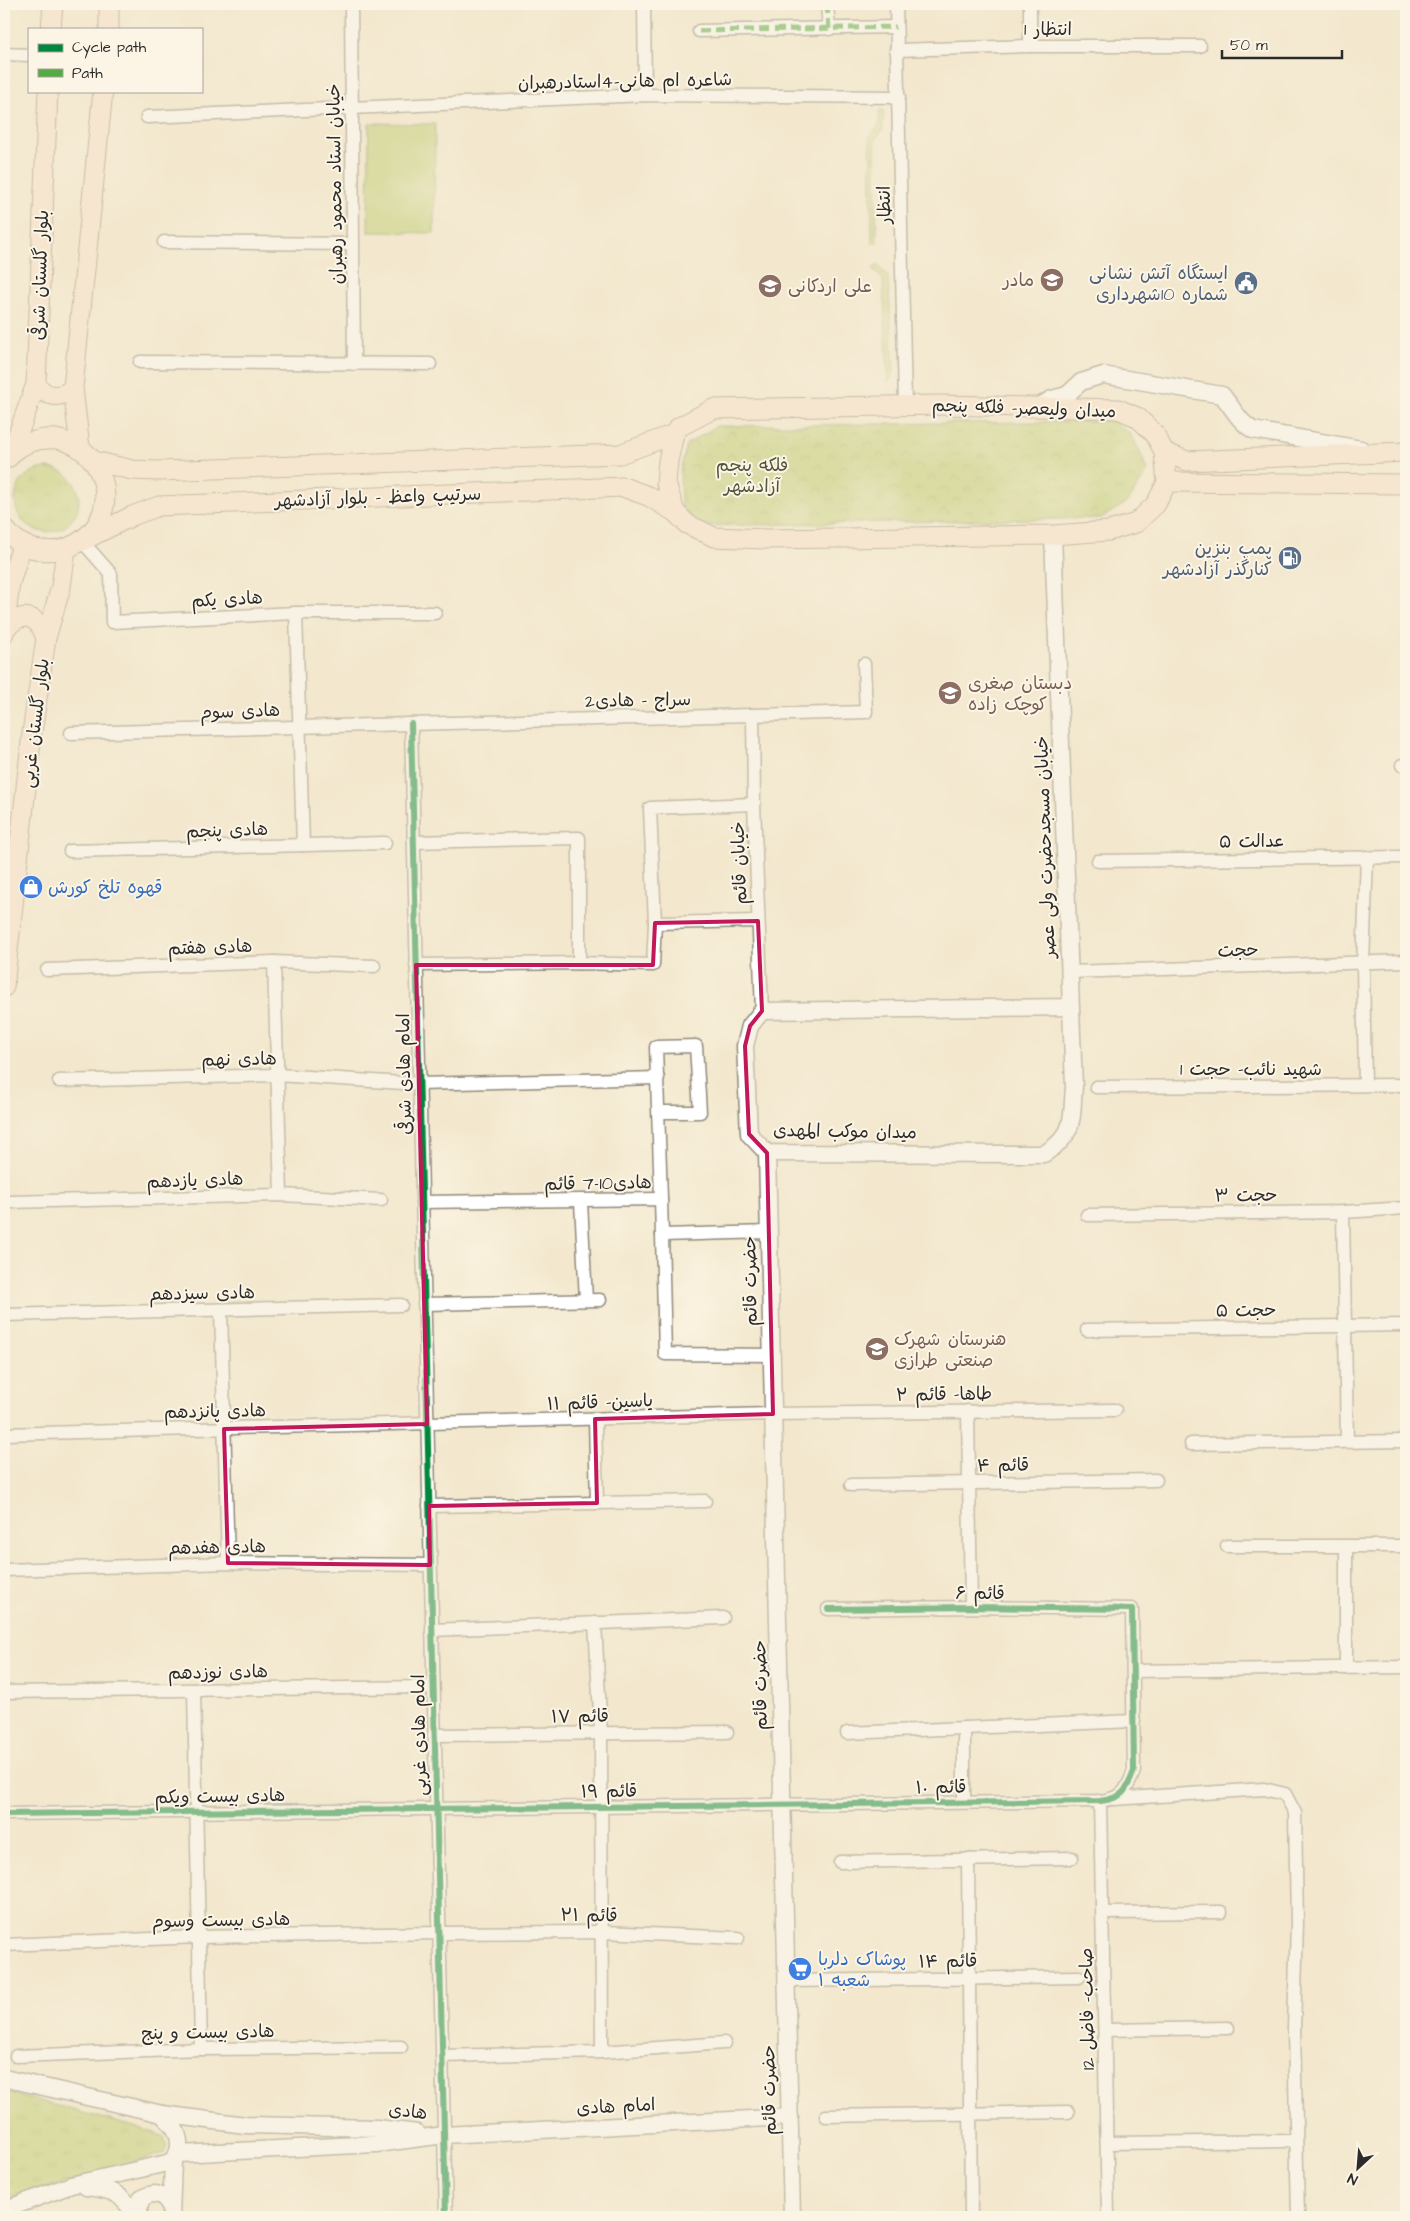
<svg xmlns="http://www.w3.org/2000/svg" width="1410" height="2221" font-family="'Architects Daughter','Playpen Sans Arabic',sans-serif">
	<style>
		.grass { fill: url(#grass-tufts); stroke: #747c4e }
		.park { fill: url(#park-crowns); stroke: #747c4e }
		.pitch { fill: #bcce71; stroke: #747c4e }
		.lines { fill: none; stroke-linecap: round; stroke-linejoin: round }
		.minor-casing { stroke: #8f8a7c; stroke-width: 15 }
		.tertiary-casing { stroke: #8f8a7c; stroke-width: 19 }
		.secondary-casing { stroke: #8f8a7c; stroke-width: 21 }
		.minor { stroke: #fff; stroke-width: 12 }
		.tertiary { stroke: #fff; stroke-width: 16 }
		.secondary { stroke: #fde4d1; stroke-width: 19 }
		.quiet { stroke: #54ab44; stroke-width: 5; stroke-dasharray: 10 5; stroke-linecap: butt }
		.cycleway-casing { stroke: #fcf5e5; stroke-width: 9 }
		.cycleway { stroke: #00873e; stroke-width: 6 }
		.marked { fill: none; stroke: #c2185b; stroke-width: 4; stroke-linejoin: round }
		.labels { text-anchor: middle; stroke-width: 4; stroke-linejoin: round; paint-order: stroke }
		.street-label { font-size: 18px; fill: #2b2b2b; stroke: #fcf5e5 }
		.service-label { font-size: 18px; fill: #4e5e75; stroke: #fcf5e5; text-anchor: end }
		.education-label { font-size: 18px; fill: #785e54; stroke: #fcf5e5; text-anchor: start }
		.park-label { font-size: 18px; fill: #4f543c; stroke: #fcf5e5 }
		.shop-label { font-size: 18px; fill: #366cbe; stroke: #fcf5e5; text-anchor: start }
	</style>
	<defs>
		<pattern id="grass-tufts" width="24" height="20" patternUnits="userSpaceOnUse" patternTransform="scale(1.25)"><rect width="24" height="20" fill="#bcce71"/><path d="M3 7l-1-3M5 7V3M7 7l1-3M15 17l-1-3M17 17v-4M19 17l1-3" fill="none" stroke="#a2b162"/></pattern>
		<pattern id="park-crowns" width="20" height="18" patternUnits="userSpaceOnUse" patternTransform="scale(1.25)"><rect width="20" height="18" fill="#bcce71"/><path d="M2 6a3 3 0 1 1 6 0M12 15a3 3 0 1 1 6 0" fill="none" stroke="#a2b162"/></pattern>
	</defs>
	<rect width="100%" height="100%" fill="#fcf5e5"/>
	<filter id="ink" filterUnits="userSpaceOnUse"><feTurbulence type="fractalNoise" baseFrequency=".02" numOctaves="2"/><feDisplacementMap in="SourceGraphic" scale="10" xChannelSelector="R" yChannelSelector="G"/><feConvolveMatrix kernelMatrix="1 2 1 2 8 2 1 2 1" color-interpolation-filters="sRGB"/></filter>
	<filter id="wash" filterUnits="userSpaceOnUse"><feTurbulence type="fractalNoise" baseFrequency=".0096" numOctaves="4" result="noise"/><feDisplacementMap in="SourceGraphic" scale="20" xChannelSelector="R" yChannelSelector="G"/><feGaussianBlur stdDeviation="1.12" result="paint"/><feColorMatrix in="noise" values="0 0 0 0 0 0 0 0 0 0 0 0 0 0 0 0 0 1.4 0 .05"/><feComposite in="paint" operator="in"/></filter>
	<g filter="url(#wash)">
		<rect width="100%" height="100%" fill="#f3e8ce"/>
		<g class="grass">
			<path d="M879,110H883V130L875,140L877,243H872L870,135L879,126Z"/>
			<path d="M878,264L888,276L894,372L888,382L883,280L873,269Z"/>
			<circle cx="47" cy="500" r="32"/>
			<path d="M4,2091L153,2132L164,2137L167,2146L164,2153L70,2182L4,2198Z"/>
		</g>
		<path class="park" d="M1114,421L1132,436L1148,470L1128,502L1101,518L700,526L681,507L680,471L687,444L717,426Z"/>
		<path class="pitch" d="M369,123L435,124L434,233L368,232Z"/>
	</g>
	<g filter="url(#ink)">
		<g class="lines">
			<g class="minor-casing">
				<g id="minor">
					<path d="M351,4L354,364"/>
					<path d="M644,4L645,95"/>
					<path d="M827,4L829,29"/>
					<path d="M896,4L905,405"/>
					<path d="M699,31L896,27"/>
					<path d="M1030,46V4"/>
					<path d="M896,50L1030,46H1200"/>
					<path d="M4,54L29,55"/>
					<path d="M147,117L645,95L899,97"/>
					<path d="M164,242L353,244"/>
					<path d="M140,362L430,364"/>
					<path d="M82,541L111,574L112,622L296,613H435"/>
					<path d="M296,613L303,845"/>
					<path d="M753,715L754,804L762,1011"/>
					<path d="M411,724L446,2217"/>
					<path d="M71,733L866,712L864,664"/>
					<path d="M1402,765H1406"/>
					<path d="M414,842L579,838V963"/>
					<path d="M70,851L385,843"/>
					<path d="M1098,861L1406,857"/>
					<path d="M655,923L758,921"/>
					<path d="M274,962L281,1195"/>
					<path d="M416,965L579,963L653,965L655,923L650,808L754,804"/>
					<path d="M47,970L274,962L374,966"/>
					<path d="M1070,972L1406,961"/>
					<path d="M59,1081L277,1075L419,1084L658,1078"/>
					<path d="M1365,1085L1363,964L1367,857"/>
					<path d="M1096,1087L1406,1085"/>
					<path d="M659,1112H700L696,1046L656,1047L661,1199"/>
					<path d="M10,1202L281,1195L381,1200"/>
					<path d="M422,1202L661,1199L662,1235L769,1232"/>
					<path d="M581,1202L586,1300"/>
					<path d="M1343,1212L1347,1441"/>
					<path d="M1087,1215L1343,1212L1406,1208"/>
					<path d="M662,1235L665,1354L772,1355"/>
					<path d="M424,1304L600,1300"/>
					<path d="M221,1310L228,1563"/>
					<path d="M4,1315L401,1305"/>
					<path d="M1087,1330L1406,1325"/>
					<path d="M968,1411L971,1607"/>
					<path d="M595,1419L597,1503"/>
					<path d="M4,1434L773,1414L1115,1410"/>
					<path d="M1191,1444L1406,1441"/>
					<path d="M851,1485L1156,1480"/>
					<path d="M429,1506L705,1501"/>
					<path d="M1227,1546H1406"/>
					<path d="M1346,1546V1668"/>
					<path d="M4,1570L228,1563L430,1565"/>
					<path d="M595,1623L601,1733L602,2052"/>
					<path d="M432,1630L723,1618"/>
					<path d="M1134,1671L1406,1667"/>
					<path d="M194,1690L201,2049"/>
					<path d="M4,1692L433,1687"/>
					<path d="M964,1728V1801"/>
					<path d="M847,1733L1134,1721"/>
					<path d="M434,1735L727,1732"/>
					<path d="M1114,1799L1264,1789L1285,1794L1295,1813L1297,1922L1294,2029L1298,2217"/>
					<path d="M1100,1801L1108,2217"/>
					<path d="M4,1814L1100,1801C1123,1798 1126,1792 1134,1771L1132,1609L971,1607L828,1609"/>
					<path d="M968,1859L971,2217"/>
					<path d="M840,1862L1072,1858"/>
					<path d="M1103,1913L1221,1912"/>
					<path d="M4,1945L199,1937L439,1933L603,1932L738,1938"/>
					<path d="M787,1981L1079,1977"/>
					<path d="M1105,2030L1228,2028"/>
					<path d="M16,2056L201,2049L401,2047"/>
					<path d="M442,2056L602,2052L724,2043"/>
					<path d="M826,2116L1068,2112"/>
					<path d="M1107,2143L1295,2141"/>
				</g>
			</g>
			<g class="tertiary-casing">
				<g id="tertiary">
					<path d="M1038,407L1052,399L1067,395L1081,382L1103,375L1222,395C1233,408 1239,422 1253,430L1361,449"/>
					<path d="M1053,535L1074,1087C1071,1121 1076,1134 1044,1154L767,1153L749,1134L745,1046L750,1026L762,1011L1071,1007"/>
					<path d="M767,1153L792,2217"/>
					<path d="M4,2078L162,2114C166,2119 172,2124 175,2129C182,2141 180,2159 167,2163L71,2185L4,2210"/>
					<path d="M162,2114L245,2125L377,2128L417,2133"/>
					<path d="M179,2154L376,2144L444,2135L790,2117"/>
					<path d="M86,2187C116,2190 120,2193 137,2217"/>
					<path d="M138,2217L141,2199C153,2191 162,2192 170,2206"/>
					<path d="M171,2217L173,2161"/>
				</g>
			</g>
			<g class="secondary-casing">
				<g id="secondary">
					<path d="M51,29L53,4"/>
					<path d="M109,29V4"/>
					<path d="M36,384C46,398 61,399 73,388"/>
					<path d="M941,405L1118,409L1137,417L1155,434L1164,452L1167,482L1156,504L1136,523L1109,531L1053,535L765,539L714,537L687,524L675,512L666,483L668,461L674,434L679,427L713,409Z"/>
					<path d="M80,448L73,388L103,91"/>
					<path d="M1164,452L1187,461L1406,452"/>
					<path d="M11,454L36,384L48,91"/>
					<path d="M94,461L132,470L159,471L620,454L674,434"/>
					<path d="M1167,482L1406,484"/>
					<path d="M4,528C48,582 129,531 98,469C90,453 74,442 56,439C39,437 19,444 8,458"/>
					<path d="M82,541L132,516L159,506L623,487L648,496L675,512"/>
					<path d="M4,630C21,611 37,613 46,638"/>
					<path d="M4,633L10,583L22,545"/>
					<path d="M4,987L32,733L46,638L61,587L66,549"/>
				</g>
			</g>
			<use href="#minor" class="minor"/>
			<use href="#tertiary" class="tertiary"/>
			<use href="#secondary" class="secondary"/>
			<g class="quiet">
				<path d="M827,4L829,29"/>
				<path d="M699,31L896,27"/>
			</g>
			<g class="cycleway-casing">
				<g id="cycleway">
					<path d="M411,724L446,2217"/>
					<path d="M4,1814L1100,1801C1123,1798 1126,1792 1134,1771L1132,1609L971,1607L828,1609"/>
				</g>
			</g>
			<use href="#cycleway" class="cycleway"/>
		</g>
	</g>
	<path d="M0 0H1410V2221H0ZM758,921L762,1011L750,1026L745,1046L749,1134L767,1153L773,1414L595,1419L597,1503L429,1506L430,1565L228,1563L224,1429L427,1424L416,965H653L655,923Z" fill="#f3e8ce" fill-opacity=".55" fill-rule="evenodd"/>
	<path class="marked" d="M758,921L762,1011L750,1026L745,1046L749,1134L767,1153L773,1414L595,1419L597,1503L429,1506L430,1565L228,1563L224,1429L427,1424L416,965H653L655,923Z"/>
	<defs>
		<g id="school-disc" transform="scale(1.25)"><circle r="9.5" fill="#8d6e63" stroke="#fcf5e5"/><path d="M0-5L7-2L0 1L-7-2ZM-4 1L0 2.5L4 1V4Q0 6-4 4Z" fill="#fff"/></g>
		<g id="civic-disc" transform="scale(1.25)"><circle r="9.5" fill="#5c6f8a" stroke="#fcf5e5"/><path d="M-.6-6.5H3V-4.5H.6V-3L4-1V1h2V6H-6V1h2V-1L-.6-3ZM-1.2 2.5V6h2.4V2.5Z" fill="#fff"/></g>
		<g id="fuel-disc" transform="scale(1.25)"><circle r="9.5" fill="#5c6f8a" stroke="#fcf5e5"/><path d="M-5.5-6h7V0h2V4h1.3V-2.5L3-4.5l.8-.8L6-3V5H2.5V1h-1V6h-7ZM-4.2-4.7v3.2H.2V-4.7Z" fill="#fff"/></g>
		<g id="shop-disc" transform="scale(1.25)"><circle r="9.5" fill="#3f7fe0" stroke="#fcf5e5"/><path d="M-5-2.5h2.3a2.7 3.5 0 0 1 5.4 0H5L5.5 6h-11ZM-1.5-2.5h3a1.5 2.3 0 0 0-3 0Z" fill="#fff"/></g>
		<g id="supermarket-disc" transform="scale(1.25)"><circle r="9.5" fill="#3f7fe0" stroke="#fcf5e5"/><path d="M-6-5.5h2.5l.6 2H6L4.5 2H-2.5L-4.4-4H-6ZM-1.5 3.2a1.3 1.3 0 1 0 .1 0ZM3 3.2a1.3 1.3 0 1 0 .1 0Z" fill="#fff"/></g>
	</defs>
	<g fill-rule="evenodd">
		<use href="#school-disc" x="1052" y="280"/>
		<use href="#civic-disc" x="1246" y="283"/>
		<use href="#school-disc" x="770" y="286"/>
		<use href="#fuel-disc" x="1290" y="558"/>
		<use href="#school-disc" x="950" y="693"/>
		<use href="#shop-disc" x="31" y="887"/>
		<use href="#school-disc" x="877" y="1349"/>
		<use href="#supermarket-disc" x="800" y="1969"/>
	</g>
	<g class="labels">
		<g class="street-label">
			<text x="1048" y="35">انتظار 1</text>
			<text transform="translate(625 81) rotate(-1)" y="6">شاعره ام هانی-4استادرهبران</text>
			<text transform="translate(335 184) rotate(-91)" y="6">خیابان استاد محمود رهبران</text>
			<text transform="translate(884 205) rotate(-91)" y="6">انتظار</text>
			<text transform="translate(40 275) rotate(-88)" y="6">بلوار گلستان شرقی</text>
			<text transform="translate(1024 408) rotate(2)" y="6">میدان ولیعصر- فلکه پنجم</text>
			<text transform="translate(378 497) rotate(-2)" y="6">سرتیپ واعظ - بلوار آزادشهر</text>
			<text transform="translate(227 599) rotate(-3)" y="6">هادی یکم</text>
			<text transform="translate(638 700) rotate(-1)" y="6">سراج - هادی2</text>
			<text transform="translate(240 711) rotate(-2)" y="6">هادی سوم</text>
			<text transform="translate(35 723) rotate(-83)" y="6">بلوار گلستان غربی</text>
			<text transform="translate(227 830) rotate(-2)" y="6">هادی پنجم</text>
			<text transform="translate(1252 841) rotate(-1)" y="6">عدالت ۵</text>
			<text transform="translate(1045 847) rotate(-92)" y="6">خیابان مسجدحضرت ولی عصر</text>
			<text transform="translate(739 863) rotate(-92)" y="6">خیابان قائم</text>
			<text transform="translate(210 947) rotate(-2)" y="6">هادی هفتم</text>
			<text transform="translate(1238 950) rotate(-2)" y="6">حجت</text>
			<text transform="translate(239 1059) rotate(-1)" y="6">هادی نهم</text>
			<text x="1251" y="1075">شهید نائب- حجت 1</text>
			<text transform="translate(404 1074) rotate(-91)" y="6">امام هادی شرقی</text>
			<text transform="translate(845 1131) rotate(1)" y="6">میدان موکب المهدی</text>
			<text transform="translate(195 1180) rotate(-2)" y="6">هادی یازدهم</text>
			<text transform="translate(598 1183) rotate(-1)" y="6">هادی10-7 قائم</text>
			<text transform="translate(1246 1195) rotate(-1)" y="6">حجت ۳</text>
			<text transform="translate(750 1281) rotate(-91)" y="6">حضرت قائم</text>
			<text transform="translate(202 1293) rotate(-1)" y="6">هادی سیزدهم</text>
			<text transform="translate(1246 1310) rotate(-1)" y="6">حجت ۵</text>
			<text transform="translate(944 1394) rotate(-1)" y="6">طاها- قائم ۲</text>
			<text transform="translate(600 1402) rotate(-2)" y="6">یاسین- قائم ۱۱</text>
			<text transform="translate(215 1411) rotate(-1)" y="6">هادی پانزدهم</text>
			<text transform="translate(1003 1465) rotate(-1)" y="6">قائم ۴</text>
			<text transform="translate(217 1547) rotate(-1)" y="6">هادی هفدهم</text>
			<text x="980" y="1599">قائم ۶</text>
			<text transform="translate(218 1672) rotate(-1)" y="6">هادی نوزدهم</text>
			<text transform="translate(760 1685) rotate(-91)" y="6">حضرت قائم</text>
			<text transform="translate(580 1716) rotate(-1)" y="6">قائم ۱۷</text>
			<text transform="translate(419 1735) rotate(-91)" y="6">امام هادی غربی</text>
			<text transform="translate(941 1787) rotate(-1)" y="6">قائم ۱۰</text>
			<text transform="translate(609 1791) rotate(-1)" y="6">قائم ۱۹</text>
			<text transform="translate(220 1796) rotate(-1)" y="6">هادی بیست ویکم</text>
			<text transform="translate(589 1915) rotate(1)" y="6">قائم ۲۱</text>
			<text transform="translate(221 1920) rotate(-1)" y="6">هادی بیست وسوم</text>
			<text transform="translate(948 1961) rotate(-1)" y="6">قائم ۱۴</text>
			<text transform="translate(1087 2009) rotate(-91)" y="6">صاحب- فاضل 12</text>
			<text transform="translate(208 2032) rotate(-1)" y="6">هادی بیست و پنج</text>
			<text transform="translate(769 2090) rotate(-91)" y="6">حضرت قائم</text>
			<text transform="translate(616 2106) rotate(-3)" y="6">امام هادی</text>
			<text transform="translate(408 2111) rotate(6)" y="6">هادی</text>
		</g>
		<g class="service-label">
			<text x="1228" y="279">ایستگاه آتش نشانی<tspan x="1228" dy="21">شماره 10شهرداری</tspan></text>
			<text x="1272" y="554">پمپ بنزین<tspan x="1272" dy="21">کنارگذر آزادشهر</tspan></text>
		</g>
		<g class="education-label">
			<text x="1034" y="286" text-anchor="end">مادر</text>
			<text x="788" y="292">علی اردکانی</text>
			<text x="968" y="689">دبستان صغری<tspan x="968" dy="21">کوچک زاده</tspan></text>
			<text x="894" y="1345">هنرستان شهرک<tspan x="894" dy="21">صنعتی طرازی</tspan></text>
		</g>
		<g class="park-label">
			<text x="752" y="471">فلکه پنجم<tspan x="752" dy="21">آزادشهر</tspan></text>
		</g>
		<g class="shop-label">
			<text x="48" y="893">قهوه تلخ کورش</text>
			<text x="818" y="1965">پوشاک دلربا<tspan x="818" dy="21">شعبه ۱</tspan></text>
		</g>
	</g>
	<rect width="1410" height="2221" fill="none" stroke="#fcf5e5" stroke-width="20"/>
	<rect x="28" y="28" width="175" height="65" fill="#fcf5e5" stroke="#a8a49b"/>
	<rect x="38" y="44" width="25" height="8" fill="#00873e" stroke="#a8a49b"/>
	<text x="72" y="52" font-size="15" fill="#2b2b2b">Cycle path</text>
	<rect x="38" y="69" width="25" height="8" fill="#54ab44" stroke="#a8a49b"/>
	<text x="72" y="78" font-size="15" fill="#2b2b2b">Path</text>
	<g transform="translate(1358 2168) rotate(206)" stroke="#fcf5e5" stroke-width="4" paint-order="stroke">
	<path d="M0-4L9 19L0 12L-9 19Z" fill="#2b2b2b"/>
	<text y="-8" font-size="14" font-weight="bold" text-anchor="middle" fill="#2b2b2b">N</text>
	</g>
	<path d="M1222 50v8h120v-8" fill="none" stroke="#2b2b2b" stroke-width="2.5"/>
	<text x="1230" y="50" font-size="15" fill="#2b2b2b" stroke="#fcf5e5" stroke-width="4" paint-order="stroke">50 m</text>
</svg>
